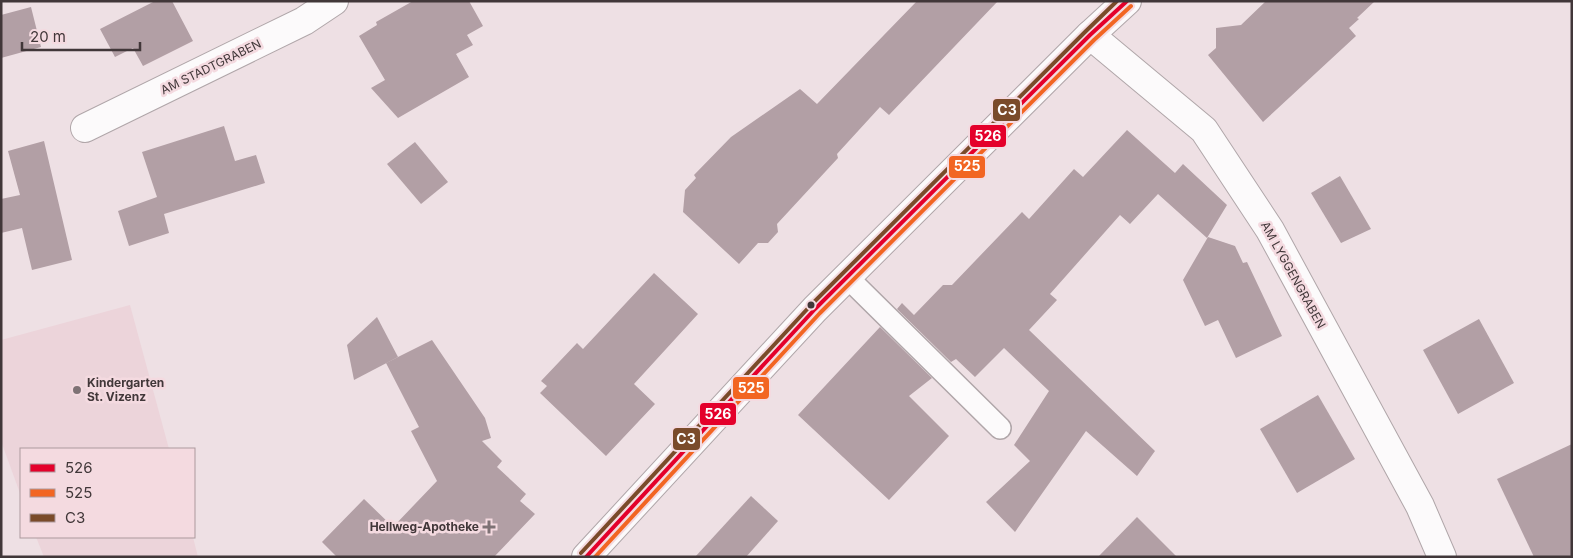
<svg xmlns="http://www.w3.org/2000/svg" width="1573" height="558" font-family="Inter,sans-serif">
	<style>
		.built { fill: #ecd4da }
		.building { fill: #b29fa5 }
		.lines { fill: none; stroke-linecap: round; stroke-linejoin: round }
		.service-casing { stroke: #b0a6a9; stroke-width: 24 }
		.minor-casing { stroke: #b0a6a9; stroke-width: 30 }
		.service { stroke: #fcfafb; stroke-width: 21 }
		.minor { stroke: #fcfafb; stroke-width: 28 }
		.bus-1-casing { stroke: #f4dae0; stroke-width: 8 }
		.bus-2-casing { stroke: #f4dae0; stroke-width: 8 }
		.bus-3-casing { stroke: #f4dae0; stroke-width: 8 }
		.bus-1 { stroke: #e4002b; stroke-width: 4 }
		.bus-2 { stroke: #f26522; stroke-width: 4 }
		.bus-3 { stroke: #7a4b2a; stroke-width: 4 }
		.bus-dot { fill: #413739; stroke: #f4dae0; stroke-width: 2 }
		.poi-dot { fill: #7e7275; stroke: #f4dae0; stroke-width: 2 }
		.labels { text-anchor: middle; stroke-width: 5; stroke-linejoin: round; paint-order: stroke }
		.street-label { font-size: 12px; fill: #413739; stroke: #f4dae0 }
		.poi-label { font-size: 12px; font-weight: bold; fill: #413739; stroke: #f4dae0; text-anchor: start }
		.line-badge { stroke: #f4dae0; stroke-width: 2 }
		.badge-label { font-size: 14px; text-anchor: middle; font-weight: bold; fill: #fff }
	</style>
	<rect width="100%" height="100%" fill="#eee0e4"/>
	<g class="built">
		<path d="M130,305L169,449H21V496L1,441V340Z"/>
		<path d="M36,537H193L198,557H44Z"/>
	</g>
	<g class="building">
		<path d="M155,1H172L193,41L143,66L133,48L115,57L100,29Z"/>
		<path d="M413,1H469L483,26L467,35L473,45L456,54L469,77L398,118L371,88L385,80L359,36L377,25L376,22Z"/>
		<path d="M917,1H998L889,115L880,107L837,154L838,158L777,224L778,232L768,243H758L739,264L683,212L685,190L696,178L694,175L731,137L800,89L817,104Z"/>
		<path d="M1266,1H1375L1357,18L1359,19L1349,28L1356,36L1263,122L1208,55L1216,48V28L1241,25Z"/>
		<path d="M31,7L41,47L1,58V15Z"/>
		<path d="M224,126L235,161L256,155L265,183L164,214L169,233L129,246L118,211L157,197L142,152Z"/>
		<path d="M1127,130L1175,173L1183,164L1227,205L1207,238L1158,194L1130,224L1120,215L1050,294L1057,300L1029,330L1155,451L1137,476L1086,431L1015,532L986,502L1030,461L1014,445L1049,391L1004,348L975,377L956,359L951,362L897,309L902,303L914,315L943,285H952L1022,212L1029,219L1074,169L1083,177Z"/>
		<path d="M44,141L72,260L32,270L22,228L1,233V199L20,195L8,151Z"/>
		<path d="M415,142L448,182L421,204L387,164Z"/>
		<path d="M1340,176L1371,229L1341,243L1311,193Z"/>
		<path d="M1208,237L1235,246L1243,263L1247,262L1282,336L1236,358L1218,320L1205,326L1183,280Z"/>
		<path d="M654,273L698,314L634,384L655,404L606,456L540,393L547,386L541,381L577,343L583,349Z"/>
		<path d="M377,317L398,357L354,380L347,345Z"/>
		<path d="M1479,319L1514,383L1458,414L1423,350Z"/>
		<path d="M880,327L932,378L909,396L949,436L889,500L798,415Z"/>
		<path d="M432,340L485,418L491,438L482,441L502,461L497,467L526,494L520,501L535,514L494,557H337L322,542L364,499L393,527L437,481L411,431L419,427L386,363Z"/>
		<path d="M1318,395L1355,459L1297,493L1260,429Z"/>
		<path d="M1572,444V557H1534L1497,479Z"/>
		<path d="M751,496L778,521L746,557H695Z"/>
		<path d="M1137,517L1177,557H1098Z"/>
	</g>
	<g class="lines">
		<g class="service-casing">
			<path id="service" d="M847,277L1000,428"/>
		</g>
		<g class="minor-casing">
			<g id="minor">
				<path d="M1090,35L1204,130L1270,230L1420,506L1442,557"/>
				<path d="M85,128L304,21L334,1"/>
				<path d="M586,557L815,309L1090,35L1127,1"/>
			</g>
		</g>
		<use href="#service" class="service"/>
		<use href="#minor" class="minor"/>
		<g class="bus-1-casing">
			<path id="bus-1" d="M586,557L815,309L1090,35L1127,1"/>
		</g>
		<g class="bus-2-casing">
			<path id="bus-2" d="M595,557L820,313L1094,40L1131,6"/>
		</g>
		<g class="bus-3-casing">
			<path id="bus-3" d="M581,553L811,305L1086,31L1117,1"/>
		</g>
		<use href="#bus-1" class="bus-1"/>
		<use href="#bus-2" class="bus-2"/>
		<use href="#bus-3" class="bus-3"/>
	</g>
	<circle class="bus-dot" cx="811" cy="305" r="4.5"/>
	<g class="poi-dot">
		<circle cx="77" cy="390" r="5"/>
		<path d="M486.5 519.5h5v5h5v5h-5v5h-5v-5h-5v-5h5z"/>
	</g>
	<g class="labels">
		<g class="street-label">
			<text transform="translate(211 67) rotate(-26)" y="4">AM STADTGRABEN</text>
			<text transform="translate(1293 275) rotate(61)" y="4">AM LYGGENGRABEN</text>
		</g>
		<g class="poi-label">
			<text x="87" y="387">Kindergarten<tspan x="87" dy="14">St. Vizenz</tspan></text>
			<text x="479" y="531" text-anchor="end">Hellweg-Apotheke</text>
		</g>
	</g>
	<g class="line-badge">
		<rect x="992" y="98" width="29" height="24" rx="5" fill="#7a4b2a"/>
		<rect x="969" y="124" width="38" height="24" rx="5" fill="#e4002b"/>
		<rect x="948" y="155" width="38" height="24" rx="5" fill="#f26522"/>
		<rect x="732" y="376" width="38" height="24" rx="5" fill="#f26522"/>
		<rect x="699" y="402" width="38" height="24" rx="5" fill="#e4002b"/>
		<rect x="672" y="427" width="29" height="24" rx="5" fill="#7a4b2a"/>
	</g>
	<g class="badge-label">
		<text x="1007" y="115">C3</text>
		<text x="988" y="141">526</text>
		<text x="967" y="171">525</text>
		<text x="751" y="393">525</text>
		<text x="718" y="419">526</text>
		<text x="686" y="444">C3</text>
	</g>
	<rect width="1573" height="558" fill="none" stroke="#413739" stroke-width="5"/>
	<rect x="20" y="448" width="175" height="90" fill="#f4dae0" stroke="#ac999d"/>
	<rect x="30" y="464" width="25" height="8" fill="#e4002b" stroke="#ac999d"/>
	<text x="65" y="473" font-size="15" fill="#413739">526</text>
	<rect x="30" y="489" width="25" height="8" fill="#f26522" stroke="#ac999d"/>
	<text x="65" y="498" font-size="15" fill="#413739">525</text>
	<rect x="30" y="514" width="25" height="8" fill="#7a4b2a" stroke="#ac999d"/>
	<text x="65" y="523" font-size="15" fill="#413739">C3</text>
	<path d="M22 42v8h118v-8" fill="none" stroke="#413739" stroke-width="2.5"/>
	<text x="30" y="42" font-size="15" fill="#413739" stroke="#f4dae0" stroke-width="4" paint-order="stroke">20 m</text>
</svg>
